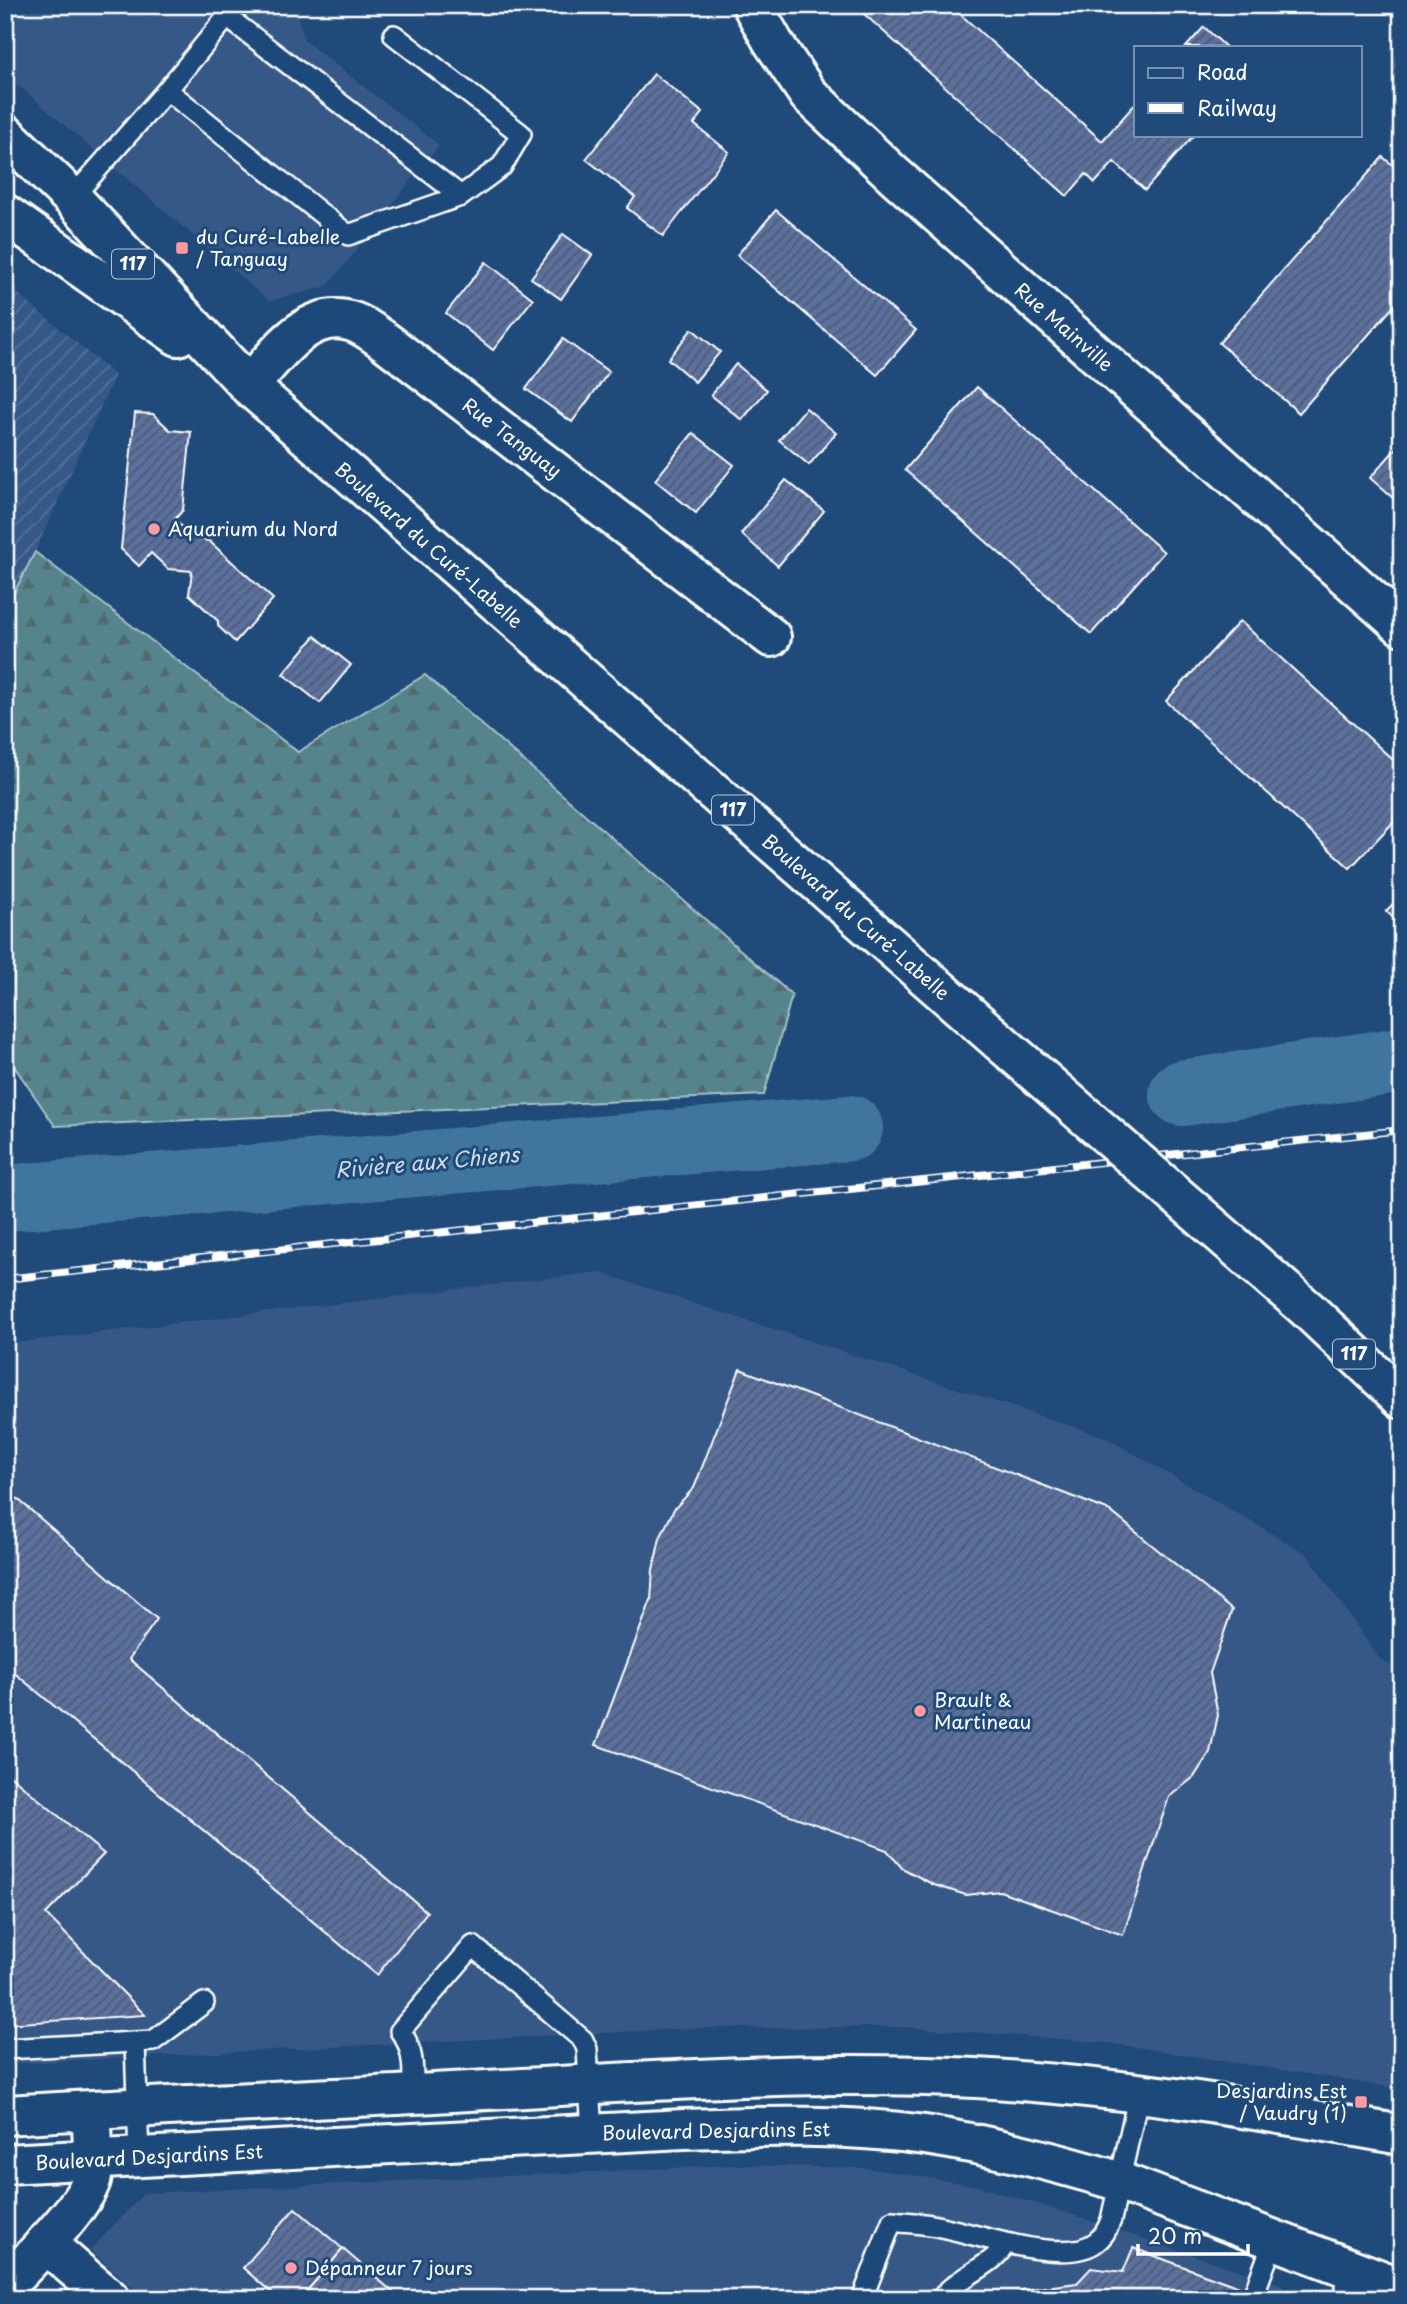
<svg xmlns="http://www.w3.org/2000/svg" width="1407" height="2304" font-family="'Playpen Sans',sans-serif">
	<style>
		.built { fill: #355887 }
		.industrial { fill: url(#industrial-furrows) }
		.forest { fill: url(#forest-firs); stroke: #aac2c6; stroke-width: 2 }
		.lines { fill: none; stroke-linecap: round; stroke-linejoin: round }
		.river { stroke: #40769d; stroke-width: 66 }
		.building { fill: url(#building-hatch); stroke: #fff; stroke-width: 2 }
		.service-casing { stroke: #fff; stroke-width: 24 }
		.minor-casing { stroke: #fff; stroke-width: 44 }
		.tertiary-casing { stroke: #fff; stroke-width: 44 }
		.primary-casing { stroke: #fff; stroke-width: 44 }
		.service { stroke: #1f4a7a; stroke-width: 19 }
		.minor { stroke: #1f4a7a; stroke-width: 38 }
		.tertiary { stroke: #1f4a7a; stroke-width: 38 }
		.primary { stroke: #1f4a7a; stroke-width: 38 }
		.rail-casing { stroke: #fff; stroke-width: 8 }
		.rail { stroke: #1f4a7a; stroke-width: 5; stroke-dasharray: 16; stroke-linecap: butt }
		.primary-bridge-casing { stroke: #fff; stroke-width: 44; stroke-linecap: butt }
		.primary-bridge { stroke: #1f4a7a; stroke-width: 38 }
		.poi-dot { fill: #ff9aa2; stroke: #1f4a7a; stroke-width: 2.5 }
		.labels { text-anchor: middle; stroke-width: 6; stroke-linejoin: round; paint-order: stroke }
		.shield { fill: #1f4a7a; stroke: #bcc9d7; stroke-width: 2 }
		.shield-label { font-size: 18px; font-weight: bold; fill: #fff }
		.poi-label { font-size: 19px; fill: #fff; stroke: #1f4a7a; text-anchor: start }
		.street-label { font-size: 19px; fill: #fff; stroke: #1f4a7a }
		.water-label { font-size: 21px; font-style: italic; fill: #cfdde6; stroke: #1f4a7a }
	</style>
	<defs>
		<pattern id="industrial-furrows" width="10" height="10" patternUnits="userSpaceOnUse" patternTransform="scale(1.75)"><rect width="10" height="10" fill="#355887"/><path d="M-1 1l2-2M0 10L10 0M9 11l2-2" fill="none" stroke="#537199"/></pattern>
		<pattern id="forest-firs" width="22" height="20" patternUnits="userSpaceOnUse" patternTransform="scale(1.75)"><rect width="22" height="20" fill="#55848d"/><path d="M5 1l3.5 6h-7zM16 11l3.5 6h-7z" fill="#516b70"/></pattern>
		<pattern id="building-hatch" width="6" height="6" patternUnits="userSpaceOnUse" patternTransform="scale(1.75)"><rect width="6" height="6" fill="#5a6f9f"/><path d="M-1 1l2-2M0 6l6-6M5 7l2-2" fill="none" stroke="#525a6d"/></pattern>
	</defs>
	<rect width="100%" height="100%" fill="#1f4a7a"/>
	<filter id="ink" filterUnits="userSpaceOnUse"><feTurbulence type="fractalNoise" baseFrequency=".0143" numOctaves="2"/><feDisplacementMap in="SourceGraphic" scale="14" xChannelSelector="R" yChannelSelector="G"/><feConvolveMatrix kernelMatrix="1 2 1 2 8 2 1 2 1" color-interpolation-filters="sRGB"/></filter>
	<g filter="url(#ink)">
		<g class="built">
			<path d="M5,5H295L304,40L439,145L328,286L269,301L5,74Z"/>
			<path d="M598,1272L1105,1437L1307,1554L1378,1657L1402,1675V2089L1109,2043L905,2027L696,2028L5,2064V1344Z"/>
			<path d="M736,2165L866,2168L973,2185L1051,2208L1283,2285L1281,2299H146L90,2250L144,2193Z"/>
		</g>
		<path class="industrial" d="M5,283L115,375L35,552L5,610Z"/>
		<path class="forest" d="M35,552L298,752L425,675L792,995L764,1095L55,1126L5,1053V610Z"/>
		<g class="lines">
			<g class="river">
				<path d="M1182,1093L1402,1060"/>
				<path d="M5,1198L850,1128"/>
			</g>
		</g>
		<g class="building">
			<path d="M854,5H950L1102,141L1136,103V135H1194L1145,190L1114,162L1095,183L1086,174L1067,196Z"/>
			<path d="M1204,27L1226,47H1186Z"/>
			<path d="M654,74L703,113L694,124L729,152L663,236L627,208L635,197L586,159Z"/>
			<path d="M1383,157L1402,173V297L1299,413L1219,343Z"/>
			<path d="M776,210L916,330L877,375L737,255Z"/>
			<path d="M563,234L592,255L561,299L531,278Z"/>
			<path d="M486,262L533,299L493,350L446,313Z"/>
			<path d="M692,329L720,352L695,382L668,359Z"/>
			<path d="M563,339L609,372L572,422L526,389Z"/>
			<path d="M736,364L767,390L742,420L711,395Z"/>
			<path d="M977,387L1164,552L1091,634L905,470Z"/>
			<path d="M806,408L836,433L809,465L779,440Z"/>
			<path d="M135,413L153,414L170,430L191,432L183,510L174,520L196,539L209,541L273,599L235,642L218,626V621L189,594L192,571L168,569L151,553L139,566L121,549Z"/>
			<path d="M693,433L734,465L696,513L655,480Z"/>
			<path d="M1402,442V506L1370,478Z"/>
			<path d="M786,480L824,511L778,566L741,534Z"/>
			<path d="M1240,621L1402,768V813L1350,868L1166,701Z"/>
			<path d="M315,636L351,665L320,703L283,674Z"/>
			<path d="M1402,895V926L1386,911Z"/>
			<path d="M740,1369L1110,1511L1232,1610L1210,1673L1218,1715L1210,1752L1194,1777L1169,1797L1123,1935L1000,1891L966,1895L934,1885L902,1868L887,1850L596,1745L651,1600L653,1570L660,1538L674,1509L694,1488Z"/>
			<path d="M5,1488L157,1619L129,1659L427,1912L377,1975L5,1665Z"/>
			<path d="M5,1771L104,1854L46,1914L145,2015L5,2024Z"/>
			<path d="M295,2208L343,2249L300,2299H279L243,2268Z"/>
			<path d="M1133,2248L1239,2287L1236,2299H1013L1022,2290L1077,2283L1091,2268L1123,2272Z"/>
			<path d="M343,2249L401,2299H300Z"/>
		</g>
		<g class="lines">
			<g class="service-casing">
				<g id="service">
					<path d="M227,17L461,196L502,166L521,134L394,35"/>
					<path d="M167,90L348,235L461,196"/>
					<path d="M72,198L167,90L227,17L231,5"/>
					<path d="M135,2042L139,2157"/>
					<path d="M5,2049L153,2041L204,2003"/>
					<path d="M413,2095C413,2072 415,2049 400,2031L473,1946L583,2040L587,2049L592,2134"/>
					<path d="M862,2299L892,2221C908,2223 925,2223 941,2227C976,2234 1066,2266 1096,2242C1103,2237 1108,2228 1111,2220L1139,2093"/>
					<path d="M941,2299C958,2275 997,2265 1005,2243"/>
					<path d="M1252,2299L1274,2240"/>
					<path d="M1344,2299L1347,2268"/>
				</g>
			</g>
			<g class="minor-casing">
				<g id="minor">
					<path d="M752,5L773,42L808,94L894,175L1402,626"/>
					<path d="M249,386C274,358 308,306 353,322C365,326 376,335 386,342L771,637"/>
					<path d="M45,2243L110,2299"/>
					<path d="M5,2286C25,2265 89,2202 92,2176C95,2155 92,2132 91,2111"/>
				</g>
			</g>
			<g class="tertiary-casing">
				<g id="tertiary">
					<path d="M5,2115C160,2105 315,2100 470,2091C638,2082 808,2069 976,2078C1120,2086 1261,2110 1402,2135"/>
					<path d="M5,2164L684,2129C764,2126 845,2124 925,2135C991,2145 1055,2162 1118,2181L1402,2288"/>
				</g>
			</g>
			<g class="primary-casing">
				<g id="primary">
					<path d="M5,134L72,198L249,386L1000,1042"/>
					<path d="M5,214L178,336"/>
					<path d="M1307,1309L1402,1399"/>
				</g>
			</g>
			<use href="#service" class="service"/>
			<use href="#minor" class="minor"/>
			<use href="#tertiary" class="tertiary"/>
			<use href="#primary" class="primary"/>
			<g class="rail-casing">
				<path id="rail" d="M5,1279L1402,1130"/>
			</g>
			<use href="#rail" class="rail"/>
			<g class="primary-bridge-casing">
				<path id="primary-bridge" d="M1000,1042L1307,1309"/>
			</g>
			<use href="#primary-bridge" class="primary-bridge"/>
		</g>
	</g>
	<g class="poi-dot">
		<rect x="175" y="241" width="14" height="14" rx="3.5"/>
		<circle cx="154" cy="529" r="7"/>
		<circle cx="920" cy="1711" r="7"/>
		<rect x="1354" y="2095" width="14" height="14" rx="3.5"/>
		<circle cx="291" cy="2268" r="7"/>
	</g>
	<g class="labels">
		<g class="shield">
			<rect x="112" y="249.5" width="42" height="29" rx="5"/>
			<rect x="712" y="795.5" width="42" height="29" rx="5"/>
			<rect x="1333" y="1339.5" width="42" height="29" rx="5"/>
		</g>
		<g class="shield-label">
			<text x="133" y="270">117</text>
			<text x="733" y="816">117</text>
			<text x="1354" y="1360">117</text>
		</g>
		<g class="poi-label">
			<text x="196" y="244">du Curé-Labelle<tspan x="196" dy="22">/ Tanguay</tspan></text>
			<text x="168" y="536">Aquarium du Nord</text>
			<text x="934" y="1707">Brault &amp;<tspan x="934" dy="22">Martineau</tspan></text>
			<text x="1347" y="2098" text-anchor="end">Desjardins Est<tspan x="1347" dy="22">/ Vaudry (1)</tspan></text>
			<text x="305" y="2275">Dépanneur 7 jours</text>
		</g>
		<g class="street-label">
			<text transform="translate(1064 327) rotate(41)" y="7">Rue Mainville</text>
			<text transform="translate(512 438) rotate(37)" y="7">Rue Tanguay</text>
			<text transform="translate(429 545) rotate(41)" y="7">Boulevard du Curé-Labelle</text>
			<text transform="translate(856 917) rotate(41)" y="7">Boulevard du Curé-Labelle</text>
			<text transform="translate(716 2131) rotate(-1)" y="7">Boulevard Desjardins Est</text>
			<text transform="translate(149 2157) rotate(-3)" y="7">Boulevard Desjardins Est</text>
		</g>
		<g class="water-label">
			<text transform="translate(427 1163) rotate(-5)" y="7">Rivière aux Chiens</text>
		</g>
	</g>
	<rect width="1407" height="2304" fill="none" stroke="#1f4a7a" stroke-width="28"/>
	<rect x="14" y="14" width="1379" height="2276" fill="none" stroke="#fff" stroke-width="2.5" filter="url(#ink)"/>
	<rect x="1134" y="46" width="228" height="91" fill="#1f4a7a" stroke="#7992af" stroke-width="2"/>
	<rect x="1148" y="68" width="35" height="10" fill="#1f4a7a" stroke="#7992af" stroke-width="2"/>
	<text x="1197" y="80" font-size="21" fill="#ffffff">Road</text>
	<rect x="1148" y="103" width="35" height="10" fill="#ffffff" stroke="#7992af" stroke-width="2"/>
	<text x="1197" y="116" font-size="21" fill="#ffffff">Railway</text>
	<path d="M1138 2244v10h110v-10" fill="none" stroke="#ffffff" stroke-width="3.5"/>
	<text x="1148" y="2244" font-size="21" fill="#ffffff" stroke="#1f4a7a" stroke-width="5" paint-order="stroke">20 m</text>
</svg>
